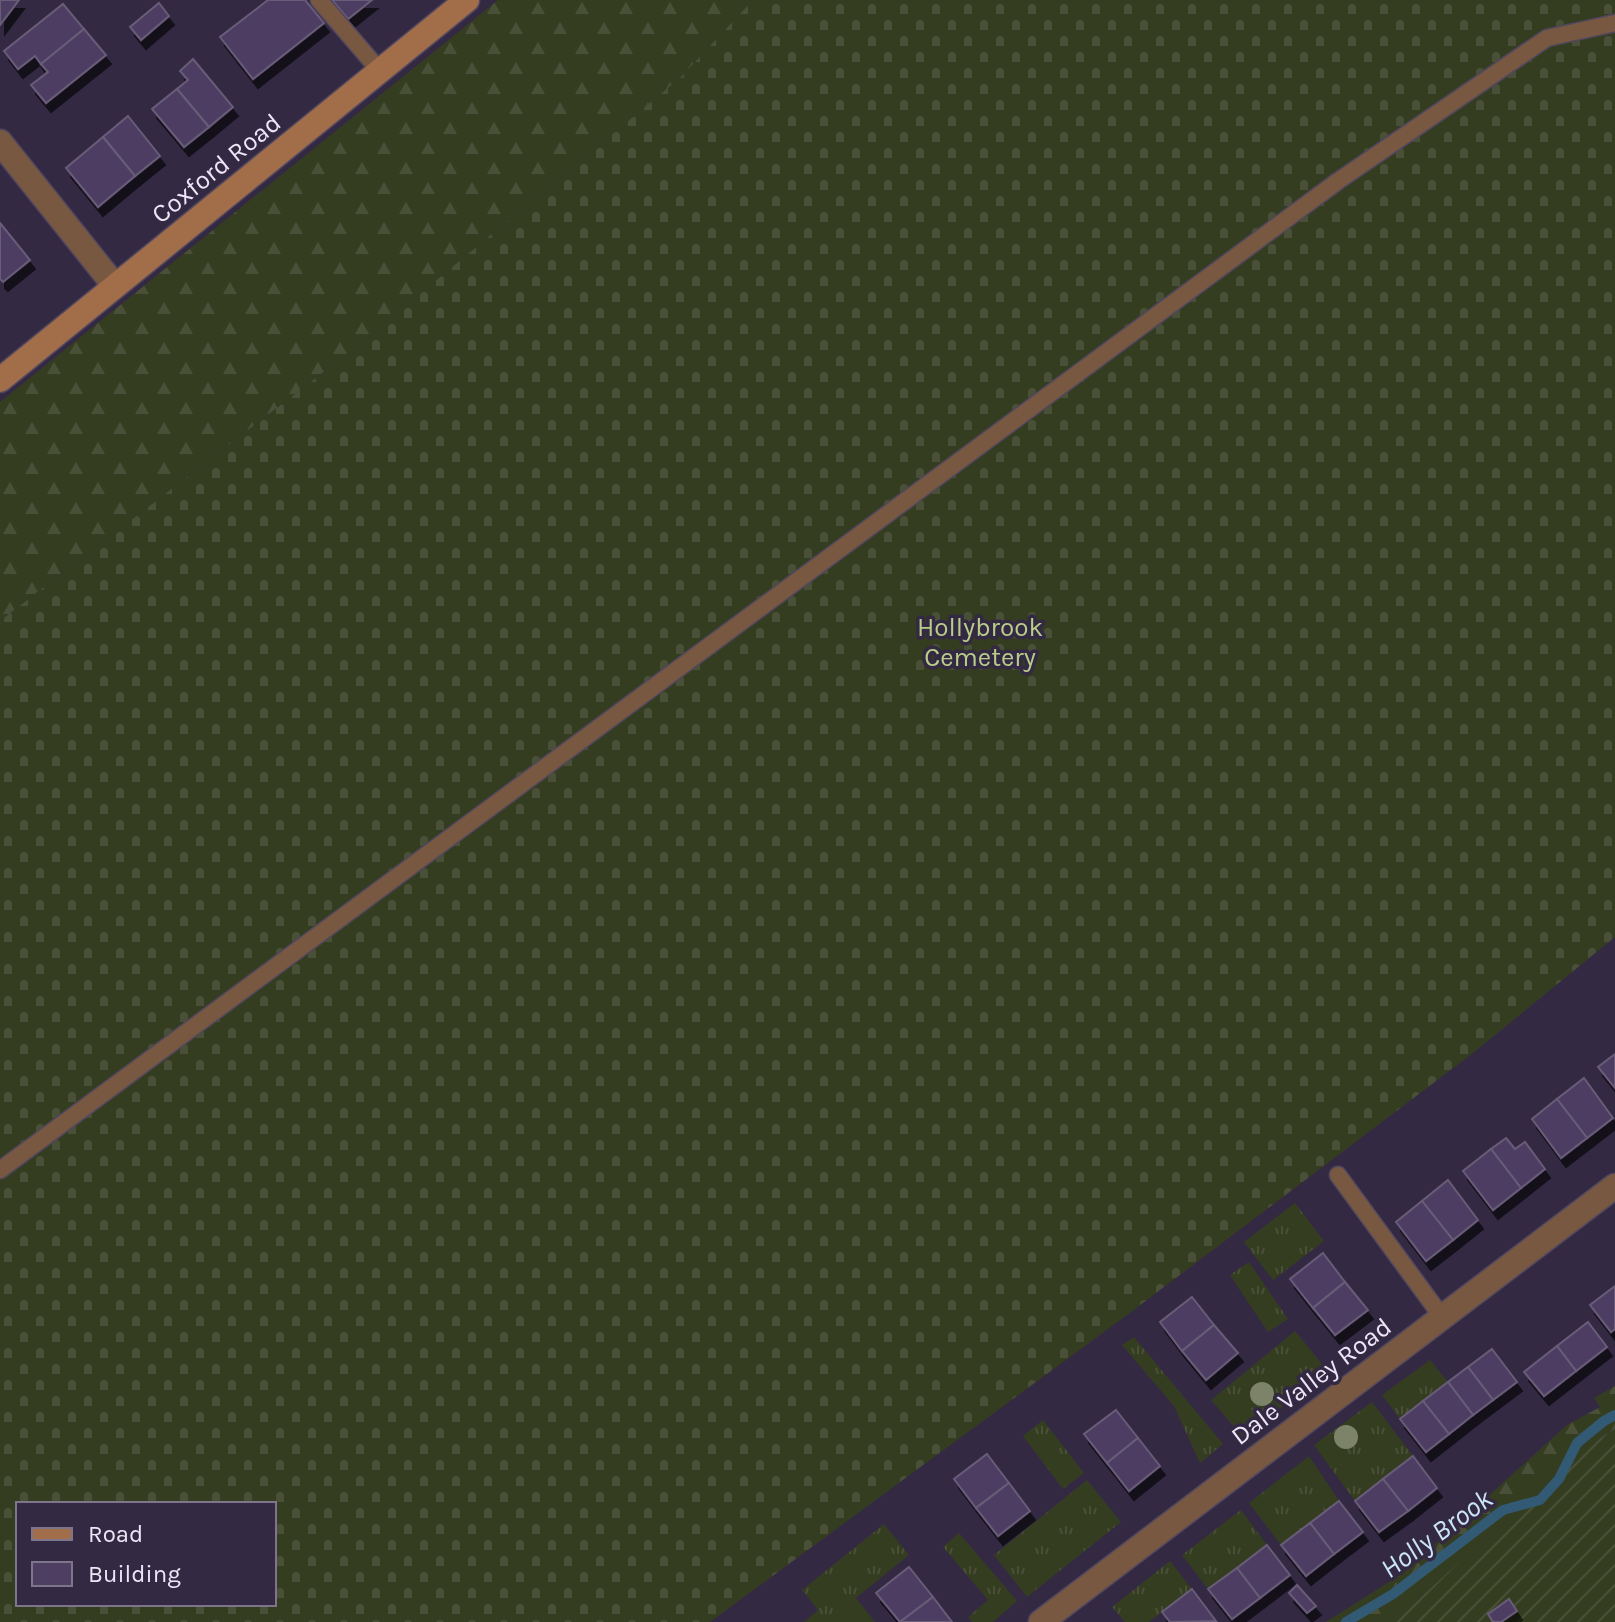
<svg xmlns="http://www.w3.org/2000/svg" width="1615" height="1622" font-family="Karla,sans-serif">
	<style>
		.grass { fill: url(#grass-tufts) }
		.forest { fill: url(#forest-firs) }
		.cemetery { fill: url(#cemetery-stones); fill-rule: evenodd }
		.garden { fill: url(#garden-furrows) }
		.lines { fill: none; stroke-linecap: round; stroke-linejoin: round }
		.stream { stroke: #325a74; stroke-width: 10 }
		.building { fill: #4d3e62; stroke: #675c78; stroke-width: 2; filter: url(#shadow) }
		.lane-casing { stroke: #51475f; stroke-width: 19 }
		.street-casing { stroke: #51475f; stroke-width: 27 }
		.secondary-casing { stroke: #51475f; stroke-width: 27 }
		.lane { stroke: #795841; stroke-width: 16 }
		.street { stroke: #795841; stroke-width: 24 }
		.secondary { stroke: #a26e4a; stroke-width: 24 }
		.tree { fill: #7d8369 }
		.labels { text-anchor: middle; stroke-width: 7; stroke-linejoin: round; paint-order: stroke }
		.street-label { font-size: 26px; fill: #ede6f7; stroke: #332942 }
		.park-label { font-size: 26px; fill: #b9cd89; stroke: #332942 }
		.water-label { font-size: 28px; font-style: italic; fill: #cbe4f7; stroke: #332942 }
	</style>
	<defs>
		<pattern id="grass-tufts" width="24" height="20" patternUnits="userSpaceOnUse" patternTransform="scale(2)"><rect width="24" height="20" fill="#353d21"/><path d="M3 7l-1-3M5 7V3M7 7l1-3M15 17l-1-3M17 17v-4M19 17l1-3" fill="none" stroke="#495037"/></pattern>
		<pattern id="forest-firs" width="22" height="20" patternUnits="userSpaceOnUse" patternTransform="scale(2)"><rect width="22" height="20" fill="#353d21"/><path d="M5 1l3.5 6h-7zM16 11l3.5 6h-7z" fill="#495037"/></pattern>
		<pattern id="cemetery-stones" width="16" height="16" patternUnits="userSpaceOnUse" patternTransform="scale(2)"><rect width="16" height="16" fill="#353d21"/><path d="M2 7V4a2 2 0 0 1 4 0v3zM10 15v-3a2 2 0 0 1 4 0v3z" fill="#495037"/></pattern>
		<pattern id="garden-furrows" width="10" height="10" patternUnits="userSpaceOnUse" patternTransform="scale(2)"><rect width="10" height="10" fill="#353d21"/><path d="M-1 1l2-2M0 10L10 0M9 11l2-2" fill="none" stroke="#495037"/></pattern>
		<filter id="shadow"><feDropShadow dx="5" dy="9" stdDeviation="0" flood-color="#0009"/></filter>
	</defs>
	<rect width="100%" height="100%" fill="#332942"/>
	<g class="grass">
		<path d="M1295,1203L1324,1241L1273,1280L1244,1242Z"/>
		<path d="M1249,1262L1288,1319L1268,1332L1230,1275Z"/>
		<path d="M1295,1331L1327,1370L1244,1438L1211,1400Z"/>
		<path d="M1134,1337L1223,1444L1200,1463L1174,1406L1122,1345Z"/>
		<path d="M1430,1360L1448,1382L1400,1419L1382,1395Z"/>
		<path d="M1372,1402L1413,1456L1355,1501L1314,1445Z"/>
		<path d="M1043,1420L1084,1473L1063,1489L1023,1436Z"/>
		<path d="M1309,1456L1339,1501L1281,1545L1249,1503Z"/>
		<path d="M1087,1480L1121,1522L1027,1597L994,1555Z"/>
		<path d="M1241,1510L1267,1545L1208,1589L1182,1555Z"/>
		<path d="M884,1524L909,1555L856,1598L875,1622H804L818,1610L802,1590Z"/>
		<path d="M959,1533L1017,1601L993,1622H972L968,1617L988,1600L943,1547Z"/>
		<path d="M1170,1561L1192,1589L1149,1622H1125L1112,1607Z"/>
	</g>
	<g class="forest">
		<path d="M498,0H753L680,78L351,351L0,621V402Z"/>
		<path d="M1615,1386V1429L1583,1448L1418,1600L1382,1622H1326L1403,1573L1567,1425L1600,1407L1594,1398Z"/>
	</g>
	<path class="cemetery" d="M753,0H1615V937L1473,1053L1131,1312L710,1622H0V621L351,351L680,78ZM18,1504H274V1604H18Z"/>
	<path class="garden" d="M1615,1429V1622H1382L1418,1600L1583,1448Z"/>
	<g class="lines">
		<path class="stream" d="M1346,1622L1393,1594L1503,1510L1540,1500L1559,1479L1577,1443L1604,1421L1615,1415"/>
	</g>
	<g class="building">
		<path d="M0,0H19L0,25Z"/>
		<path d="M268,0H305L324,23L253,79L220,37Z"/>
		<path d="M332,0H372L348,19Z"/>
		<path d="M159,3L169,16L141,40L130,27Z"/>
		<path d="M63,4L84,29L41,64L35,56L18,69L4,51Z"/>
		<path d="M84,29L106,55L46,103L31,85L48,72L41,64Z"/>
		<path d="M193,59L233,107L209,127L177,89L188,80L180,71Z"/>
		<path d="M177,89L209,127L184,147L152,109Z"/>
		<path d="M128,116L160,156L135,176L103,137Z"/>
		<path d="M103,137L135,176L98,207L66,168Z"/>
		<path d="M0,223L30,260L3,282L0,279Z"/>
		<path d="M1615,1054V1088L1598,1067Z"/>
		<path d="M1584,1078L1613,1118L1587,1138L1557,1099Z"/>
		<path d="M1557,1099L1587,1138L1561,1158L1532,1119Z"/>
		<path d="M1506,1138L1515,1149L1525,1142L1545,1169L1521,1188L1491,1149Z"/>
		<path d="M1491,1149L1521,1188L1493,1210L1463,1171Z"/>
		<path d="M1448,1180L1478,1220L1453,1240L1422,1201Z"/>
		<path d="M1422,1201L1453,1240L1426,1261L1396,1222Z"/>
		<path d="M1323,1253L1345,1282L1313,1308L1290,1279Z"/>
		<path d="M1345,1282L1368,1310L1335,1335L1313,1308Z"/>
		<path d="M1615,1286V1329L1611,1332L1590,1305Z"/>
		<path d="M1192,1297L1214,1325L1182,1351L1160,1322Z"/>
		<path d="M1588,1322L1607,1347L1576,1371L1557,1346Z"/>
		<path d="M1214,1325L1238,1353L1206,1380L1182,1351Z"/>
		<path d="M1557,1346L1576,1371L1544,1396L1524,1372Z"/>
		<path d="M1492,1349L1517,1382L1493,1400L1468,1367Z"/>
		<path d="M1468,1367L1493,1400L1473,1415L1448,1382Z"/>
		<path d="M1448,1382L1473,1415L1449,1434L1423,1401Z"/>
		<path d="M1423,1401L1449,1434L1426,1452L1400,1419Z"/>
		<path d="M1116,1410L1138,1438L1107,1463L1084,1434Z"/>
		<path d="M1138,1438L1160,1466L1129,1491L1107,1463Z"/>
		<path d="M987,1454L1009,1483L976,1508L954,1479Z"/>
		<path d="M1413,1456L1437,1488L1408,1511L1383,1479Z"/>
		<path d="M1383,1479L1408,1511L1379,1532L1355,1501Z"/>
		<path d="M1009,1483L1030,1511L998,1536L976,1508Z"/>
		<path d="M1339,1501L1363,1532L1334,1554L1310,1523Z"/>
		<path d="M1310,1523L1334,1554L1306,1576L1281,1545Z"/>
		<path d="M1267,1545L1290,1575L1260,1598L1237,1568Z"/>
		<path d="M909,1567L933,1597L900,1622L876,1593Z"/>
		<path d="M1237,1568L1260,1598L1232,1619L1208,1589Z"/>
		<path d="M1297,1585L1316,1606L1307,1613L1289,1593Z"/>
		<path d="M1192,1589L1216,1621L1170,1622L1162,1612Z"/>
		<path d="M933,1597L952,1622H900Z"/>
		<path d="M1509,1599L1517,1611L1501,1622H1493L1488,1614Z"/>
	</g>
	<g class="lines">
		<g class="lane-casing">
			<g id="lane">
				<path d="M319,0L380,71"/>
				<path d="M0,1170L1338,181L1547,38L1615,23"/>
				<path d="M1338,1175L1442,1317"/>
			</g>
		</g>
		<g class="street-casing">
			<g id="street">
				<path d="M0,142L115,286"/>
				<path d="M1041,1622L1615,1186"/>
			</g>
		</g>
		<g class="secondary-casing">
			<path id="secondary" d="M0,380L467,0"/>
		</g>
		<use href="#lane" class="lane"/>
		<use href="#street" class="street"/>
		<use href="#secondary" class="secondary"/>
	</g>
	<g class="tree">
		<circle cx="1262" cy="1394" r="12"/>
		<circle cx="1346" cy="1437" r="12"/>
	</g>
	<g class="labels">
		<g class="street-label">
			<text transform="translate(216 168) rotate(-39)" y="9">Coxford Road</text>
			<text transform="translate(1311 1381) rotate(-37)" y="9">Dale Valley Road</text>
		</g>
		<g class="park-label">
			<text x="980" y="636">Hollybrook<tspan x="980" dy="30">Cemetery</tspan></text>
		</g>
		<g class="water-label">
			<text transform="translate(1436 1533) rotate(-36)" y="10">Holly Brook</text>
		</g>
	</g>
	<rect x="16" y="1502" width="260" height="104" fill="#332942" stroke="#7d758a" stroke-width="2"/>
	<rect x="32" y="1528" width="40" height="12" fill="#a26e4a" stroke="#7d758a" stroke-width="2"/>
	<text x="88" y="1542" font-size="24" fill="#ede6f7">Road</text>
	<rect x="32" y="1562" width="40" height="24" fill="#4d3e62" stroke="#7d758a" stroke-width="2"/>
	<text x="88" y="1582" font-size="24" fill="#ede6f7">Building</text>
</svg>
